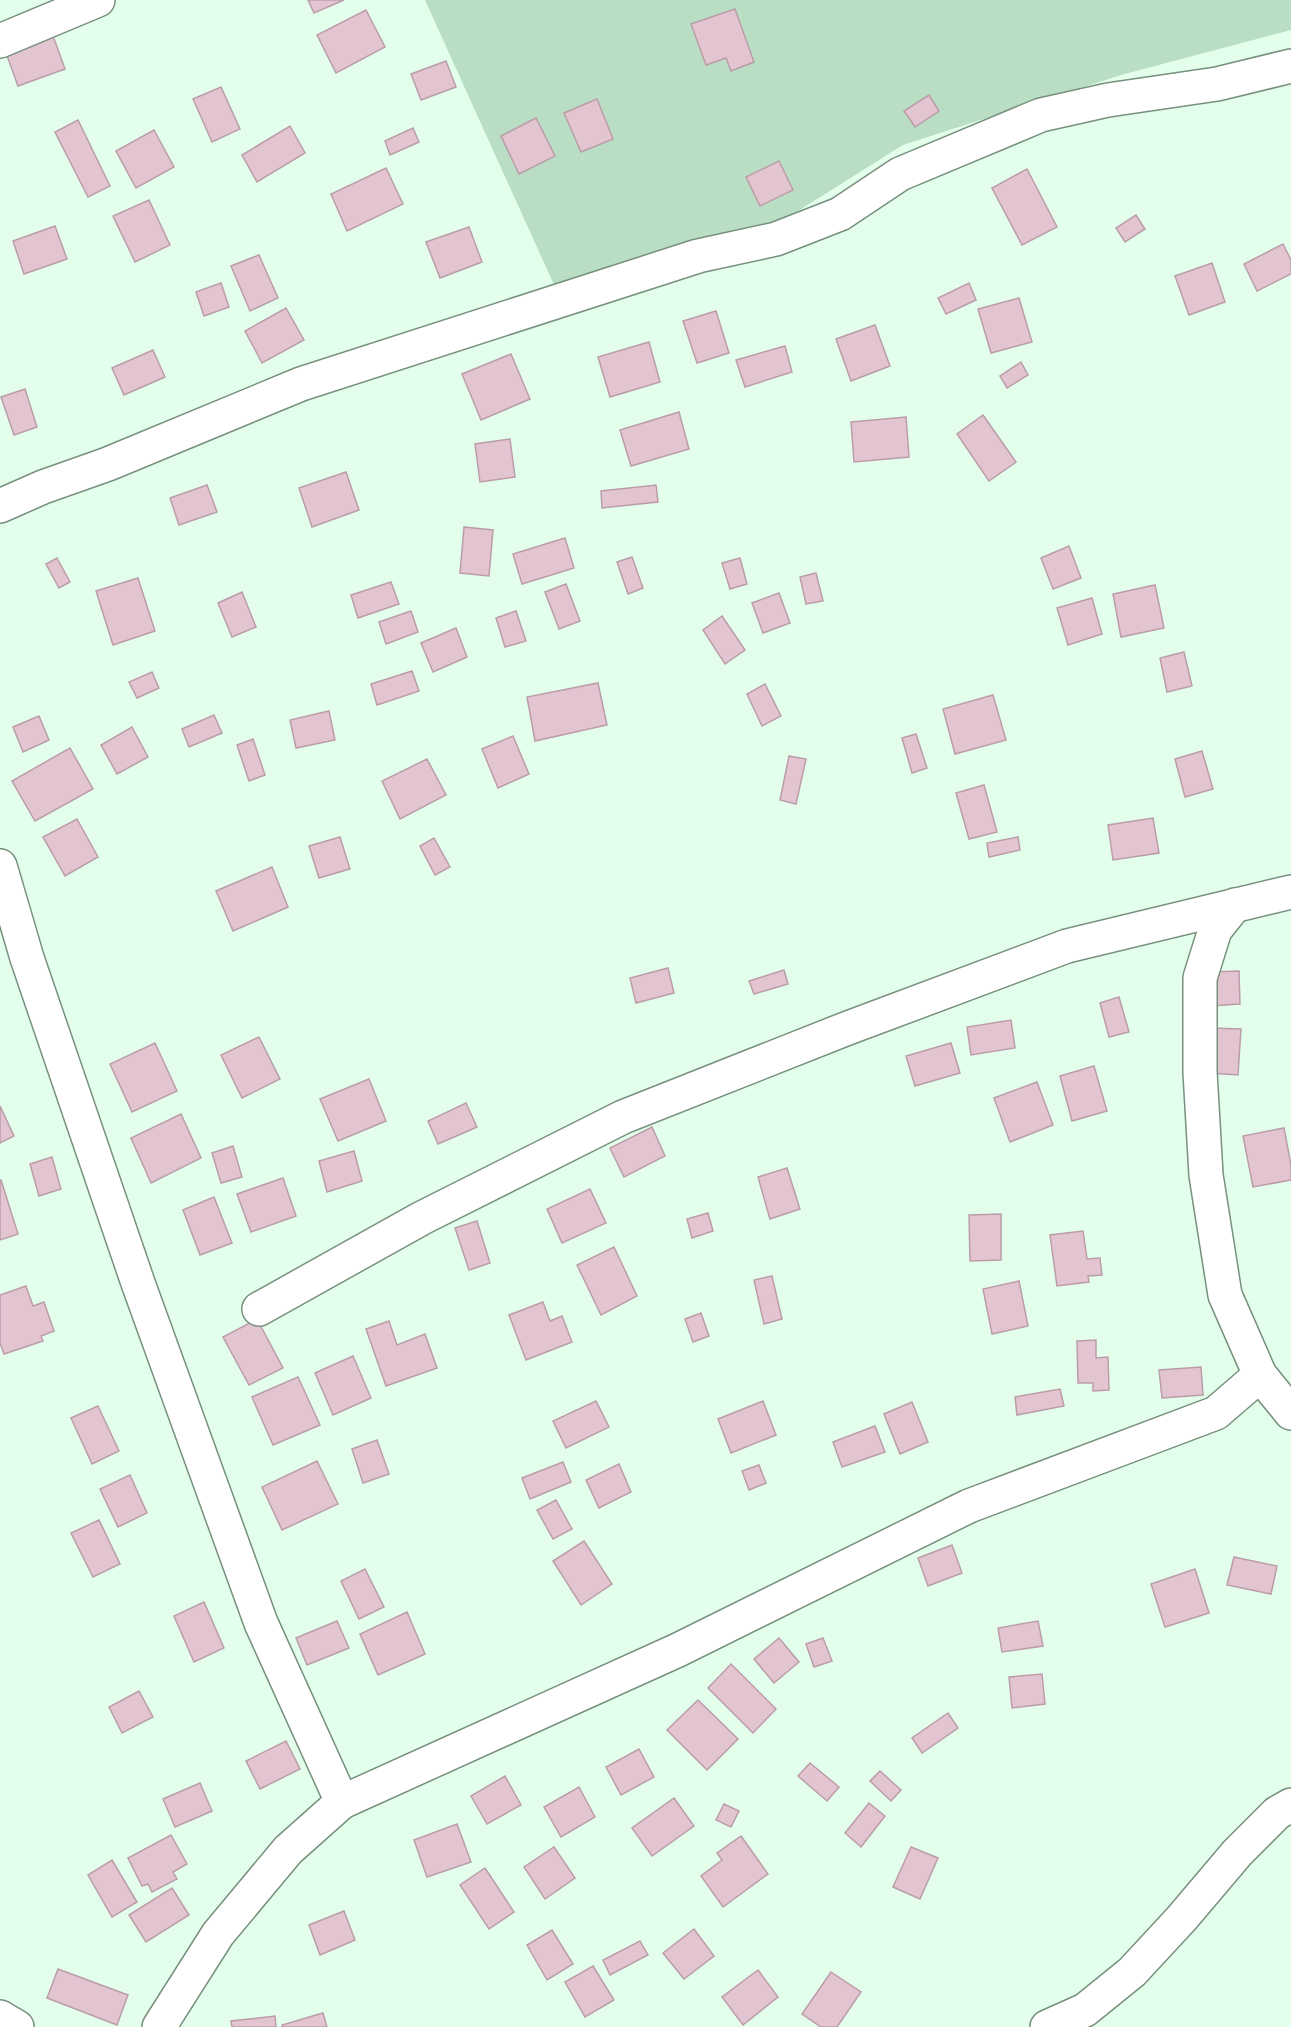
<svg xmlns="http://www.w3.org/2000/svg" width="1291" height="2027" font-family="Mulish,sans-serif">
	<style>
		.green { fill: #b9dec3 }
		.building { fill: #e3c4d1; stroke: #bb9daa; stroke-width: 1.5 }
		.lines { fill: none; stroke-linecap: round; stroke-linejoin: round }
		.street-casing { stroke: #78907e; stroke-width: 36 }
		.street { stroke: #fff; stroke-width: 33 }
	</style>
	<rect width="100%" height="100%" fill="#e3ffeb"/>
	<path class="green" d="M425,0H1291V30L1121,75L903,145L790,216L555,287Z"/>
	<g class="building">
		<path d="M308,0H344L314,13Z"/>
		<path d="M735,9L754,62L731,71L726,58L706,65L691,24Z"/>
		<path d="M366,10L385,47L336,73L317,35Z"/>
		<path d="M52,33L65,69L18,86L5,50Z"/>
		<path d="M446,61L456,87L421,100L411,74Z"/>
		<path d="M221,87L240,129L212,142L193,99Z"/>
		<path d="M929,95L939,111L915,127L904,111Z"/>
		<path d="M597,99L613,139L581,152L564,113Z"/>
		<path d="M536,118L555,156L519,174L501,136Z"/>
		<path d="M78,120L110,186L88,197L55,132Z"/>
		<path d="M290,126L305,153L257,182L242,155Z"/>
		<path d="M413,128L419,142L390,155L385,141Z"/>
		<path d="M154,130L174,167L136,188L116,151Z"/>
		<path d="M779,161L793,190L760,206L746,177Z"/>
		<path d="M386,168L403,204L347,231L331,194Z"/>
		<path d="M1027,169L1057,227L1022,245L992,188Z"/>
		<path d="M149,200L170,245L135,262L113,216Z"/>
		<path d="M1136,215L1145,229L1125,242L1116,228Z"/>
		<path d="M55,226L67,259L24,274L13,241Z"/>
		<path d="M469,227L482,262L440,278L426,242Z"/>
		<path d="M1283,244L1291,260V274L1257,291L1244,264Z"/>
		<path d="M259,255L278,298L250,311L231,266Z"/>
		<path d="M1212,263L1225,302L1189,315L1175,276Z"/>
		<path d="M221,283L229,307L204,316L196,292Z"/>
		<path d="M969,283L976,300L946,314L938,298Z"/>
		<path d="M1019,298L1032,342L991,353L978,309Z"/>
		<path d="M286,308L304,340L262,363L245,331Z"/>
		<path d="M716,311L729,353L697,363L683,321Z"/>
		<path d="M875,325L890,366L851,381L836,339Z"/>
		<path d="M649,342L660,382L610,397L598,357Z"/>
		<path d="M785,346L792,372L745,387L736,360Z"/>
		<path d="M153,350L165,377L124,395L112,368Z"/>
		<path d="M511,354L530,399L481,420L462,374Z"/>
		<path d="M1021,362L1028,375L1007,388L1000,376Z"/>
		<path d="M25,389L37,427L14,435L1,397Z"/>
		<path d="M679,412L689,449L631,466L620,430Z"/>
		<path d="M983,415L1016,462L989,481L957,434Z"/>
		<path d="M906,417L909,457L854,462L851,422Z"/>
		<path d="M510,439L515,477L480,482L475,444Z"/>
		<path d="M346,472L359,510L312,527L299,488Z"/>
		<path d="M207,485L217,512L179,525L170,498Z"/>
		<path d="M656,485L658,502L602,508L601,491Z"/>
		<path d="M464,527L493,530L489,576L460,573Z"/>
		<path d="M565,538L574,568L522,584L513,554Z"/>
		<path d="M1069,546L1081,578L1053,589L1041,558Z"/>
		<path d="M632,557L643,588L628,594L617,562Z"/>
		<path d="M57,558L70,582L59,588L46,564Z"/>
		<path d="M740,558L747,584L730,589L722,563Z"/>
		<path d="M816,573L823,601L806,604L800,577Z"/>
		<path d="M138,578L155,631L113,645L96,591Z"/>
		<path d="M391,582L399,604L358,618L351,595Z"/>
		<path d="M566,584L580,621L559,629L545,592Z"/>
		<path d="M1155,585L1164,628L1121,637L1113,594Z"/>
		<path d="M242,592L256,627L232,637L218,603Z"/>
		<path d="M779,593L790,623L763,633L752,603Z"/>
		<path d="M1092,598L1102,634L1068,645L1057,608Z"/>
		<path d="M411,611L418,632L386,644L379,622Z"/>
		<path d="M516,611L526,641L505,647L496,618Z"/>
		<path d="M722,616L745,650L725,664L703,630Z"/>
		<path d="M456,628L467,657L433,672L421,643Z"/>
		<path d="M1184,652L1192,686L1167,692L1160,658Z"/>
		<path d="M412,671L419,691L377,705L371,684Z"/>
		<path d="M152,672L159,688L137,698L129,682Z"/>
		<path d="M598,683L607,725L535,741L527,697Z"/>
		<path d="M765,684L781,716L762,726L747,694Z"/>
		<path d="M993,695L1006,740L955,754L943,709Z"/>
		<path d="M329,711L335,740L296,748L290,720Z"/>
		<path d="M214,715L222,733L189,747L182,729Z"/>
		<path d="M39,716L49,740L23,752L13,727Z"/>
		<path d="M132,727L148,757L117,774L101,745Z"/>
		<path d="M916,734L927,768L912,773L902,738Z"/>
		<path d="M513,736L529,774L498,788L482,749Z"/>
		<path d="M253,739L265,775L249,781L237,745Z"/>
		<path d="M70,748L93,789L35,821L12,781Z"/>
		<path d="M1202,751L1213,789L1185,797L1175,759Z"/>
		<path d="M789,756L806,759L796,804L780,800Z"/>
		<path d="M427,759L446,795L400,819L382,781Z"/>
		<path d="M984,785L997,832L969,839L956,793Z"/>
		<path d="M1153,818L1159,853L1113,860L1108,825Z"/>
		<path d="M77,819L98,857L65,876L43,837Z"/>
		<path d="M340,837L350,869L319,878L309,846Z"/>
		<path d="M1018,837L1020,850L989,857L987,843Z"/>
		<path d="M434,838L450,867L435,875L420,846Z"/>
		<path d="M272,867L288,907L233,931L216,891Z"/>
		<path d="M668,968L674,993L636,1003L630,978Z"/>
		<path d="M784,970L788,984L754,994L749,981Z"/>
		<path d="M1239,971L1240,1004L1211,1006L1210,972Z"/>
		<path d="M1119,997L1129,1032L1109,1037L1100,1003Z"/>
		<path d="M1011,1020L1015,1048L971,1055L967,1027Z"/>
		<path d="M1212,1028L1241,1029L1238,1075L1209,1073Z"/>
		<path d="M259,1037L280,1079L242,1098L221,1055Z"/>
		<path d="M155,1043L177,1091L132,1112L110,1064Z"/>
		<path d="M951,1043L960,1073L915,1086L906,1056Z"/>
		<path d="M1094,1066L1107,1111L1072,1121L1060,1076Z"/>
		<path d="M369,1079L386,1121L338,1141L320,1099Z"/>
		<path d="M1037,1082L1053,1125L1010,1142L994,1098Z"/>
		<path d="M466,1103L477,1127L438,1144L428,1121Z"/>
		<path d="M0,1106L14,1136L0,1143Z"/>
		<path d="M181,1114L201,1158L151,1183L131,1138Z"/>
		<path d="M652,1127L665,1156L624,1177L610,1148Z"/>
		<path d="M1284,1128L1291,1165V1180L1253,1187L1243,1136Z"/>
		<path d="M233,1146L242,1177L221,1183L212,1153Z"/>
		<path d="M354,1151L362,1181L327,1192L319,1161Z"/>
		<path d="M52,1157L61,1189L39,1196L30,1164Z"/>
		<path d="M787,1168L800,1209L770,1219L758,1177Z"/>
		<path d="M283,1178L296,1216L251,1232L237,1194Z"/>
		<path d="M1,1180L18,1234L0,1240V1180Z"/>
		<path d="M590,1189L606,1223L562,1243L547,1209Z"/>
		<path d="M214,1197L232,1243L200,1255L183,1210Z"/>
		<path d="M708,1213L713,1231L692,1238L687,1219Z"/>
		<path d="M1001,1214V1260L970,1261L969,1215Z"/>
		<path d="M477,1221L490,1263L469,1270L455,1228Z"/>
		<path d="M1083,1231L1087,1259L1100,1258L1102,1275L1088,1276L1089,1282L1057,1286L1050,1235Z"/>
		<path d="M614,1247L637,1296L601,1315L577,1265Z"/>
		<path d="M772,1276L782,1319L764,1324L754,1280Z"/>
		<path d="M1019,1281L1028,1326L992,1334L983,1289Z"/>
		<path d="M26,1286L33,1306L44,1302L54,1331L41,1336L43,1341L4,1354L0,1343V1295Z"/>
		<path d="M543,1302L550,1321L562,1316L572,1342L526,1360L509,1315Z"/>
		<path d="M701,1313L709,1336L693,1342L685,1319Z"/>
		<path d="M257,1319L283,1368L249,1385L223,1337Z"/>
		<path d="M389,1321L397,1345L425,1334L437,1368L386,1386L366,1329Z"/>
		<path d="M1096,1340V1358L1108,1357L1109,1390L1093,1391V1383H1078L1077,1341Z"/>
		<path d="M353,1356L371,1398L333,1415L315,1373Z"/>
		<path d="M1201,1367L1203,1395L1162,1398L1159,1370Z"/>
		<path d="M298,1377L320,1425L273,1445L252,1397Z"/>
		<path d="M1060,1389L1064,1406L1017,1415L1015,1397Z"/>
		<path d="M596,1401L609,1427L566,1448L553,1421Z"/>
		<path d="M763,1401L776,1435L731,1453L718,1419Z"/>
		<path d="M912,1402L928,1442L900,1454L884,1414Z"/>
		<path d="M98,1406L119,1451L92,1464L71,1418Z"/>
		<path d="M875,1426L885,1452L842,1467L833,1442Z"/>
		<path d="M377,1440L389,1474L363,1483L352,1449Z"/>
		<path d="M317,1461L338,1504L282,1530L262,1487Z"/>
		<path d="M563,1462L571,1482L530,1499L522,1478Z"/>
		<path d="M619,1464L631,1492L599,1508L586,1480Z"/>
		<path d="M759,1465L766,1483L749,1490L742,1471Z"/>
		<path d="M130,1475L147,1513L118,1527L100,1489Z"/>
		<path d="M556,1500L572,1529L553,1539L537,1510Z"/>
		<path d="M99,1520L120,1564L93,1577L71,1533Z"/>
		<path d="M584,1541L612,1584L581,1605L553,1561Z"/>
		<path d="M952,1545L962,1573L928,1586L918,1558Z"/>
		<path d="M1234,1557L1277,1566L1271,1594L1227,1585Z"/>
		<path d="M365,1569L384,1607L359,1619L341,1581Z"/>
		<path d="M1195,1569L1209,1613L1165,1627L1151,1584Z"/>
		<path d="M204,1602L224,1648L194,1662L174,1616Z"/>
		<path d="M407,1612L425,1654L378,1675L360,1634Z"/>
		<path d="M337,1621L349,1648L307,1665L296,1638Z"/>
		<path d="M1038,1621L1043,1646L1002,1652L998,1628Z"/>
		<path d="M779,1638L799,1662L774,1683L754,1659Z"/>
		<path d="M823,1638L832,1661L814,1667L806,1644Z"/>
		<path d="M731,1664L776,1709L753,1733L708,1688Z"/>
		<path d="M1042,1674L1045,1704L1012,1708L1009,1677Z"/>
		<path d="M139,1691L153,1717L122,1733L109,1707Z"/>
		<path d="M698,1700L738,1739L707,1770L667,1730Z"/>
		<path d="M948,1713L958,1728L922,1753L912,1738Z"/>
		<path d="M286,1741L300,1769L260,1789L246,1761Z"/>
		<path d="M639,1749L654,1777L621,1795L606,1767Z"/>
		<path d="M810,1763L839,1787L827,1801L798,1776Z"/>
		<path d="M880,1771L901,1790L891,1801L870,1781Z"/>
		<path d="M505,1776L521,1805L487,1824L471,1796Z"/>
		<path d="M200,1783L212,1811L175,1827L163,1799Z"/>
		<path d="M579,1787L595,1817L561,1837L544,1807Z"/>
		<path d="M674,1798L694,1826L652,1856L632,1828Z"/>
		<path d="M869,1803L885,1816L861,1847L845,1833Z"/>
		<path d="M724,1804L739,1811L731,1827L716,1820Z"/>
		<path d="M457,1824L471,1862L427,1877L414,1840Z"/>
		<path d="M171,1835L187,1864L173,1872L177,1879L152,1892L148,1884L142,1886L128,1858Z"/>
		<path d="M741,1836L768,1874L723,1907L701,1876L722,1860L717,1853Z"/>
		<path d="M554,1847L575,1878L545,1899L524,1867Z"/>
		<path d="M911,1847L938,1858L920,1899L893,1887Z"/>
		<path d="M112,1860L137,1902L112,1917L88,1875Z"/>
		<path d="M485,1868L514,1912L489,1929L460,1885Z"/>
		<path d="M172,1888L189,1915L146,1942L129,1915Z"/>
		<path d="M344,1911L355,1940L320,1955L309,1925Z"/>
		<path d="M694,1929L714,1956L684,1979L663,1953Z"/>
		<path d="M552,1930L573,1964L547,1980L527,1945Z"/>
		<path d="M640,1941L648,1955L610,1975L603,1960Z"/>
		<path d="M593,1966L614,2000L585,2017L565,1982Z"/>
		<path d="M58,1969L128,1995L117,2025L47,1998Z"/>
		<path d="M758,1970L778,1997L743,2025L722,1997Z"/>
		<path d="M831,1972L861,1992L837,2027H821L802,2014Z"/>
		<path d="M323,2013L327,2027H282V2025Z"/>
		<path d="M275,2016L276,2027H232L231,2021Z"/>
	</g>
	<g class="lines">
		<g class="street-casing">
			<g id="street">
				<path d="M0,41L98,0"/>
				<path d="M0,506L43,487L108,464L301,384L698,256L776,239L840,214L900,174L1041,115L1108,100L1217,84L1291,66"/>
				<path d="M0,866L27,958L138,1283L261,1623L342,1802"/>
				<path d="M1235,905L1215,930L1200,978V1072L1206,1175L1225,1295L1260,1375L1291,1413"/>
				<path d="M259,1309L422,1218L623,1117L848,1028L1067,946L1291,892"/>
				<path d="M0,2017L17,2027"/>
				<path d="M159,2027L218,1934L288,1850L342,1802L678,1650L969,1506L1216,1413L1260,1375"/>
				<path d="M1047,2027L1085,2010L1132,1972L1182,1918L1237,1853L1277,1813L1291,1805"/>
			</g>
		</g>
		<use href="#street" class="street"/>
	</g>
</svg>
